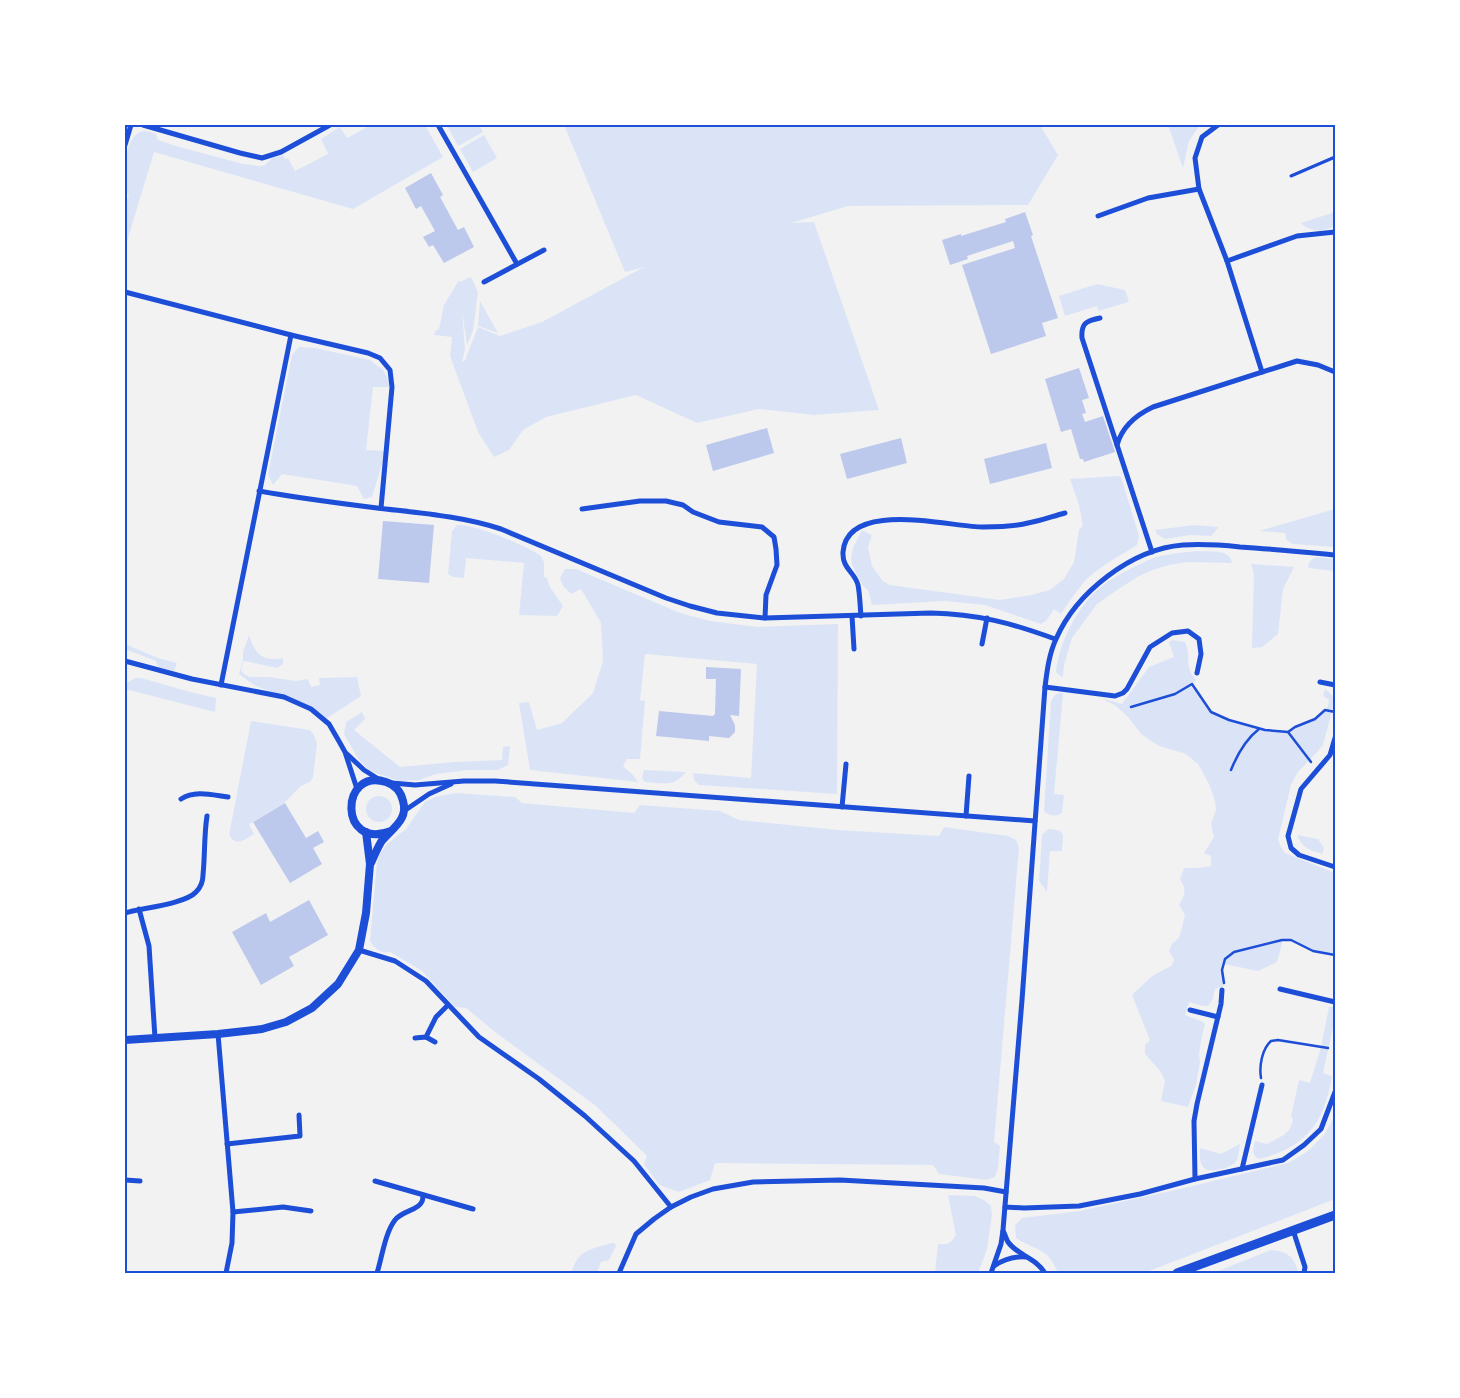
<svg xmlns="http://www.w3.org/2000/svg" width="1460" height="1398" font-family="Commissioner,sans-serif">
	<style>
		.green { fill: #dbe4f7 }
		.building { fill: #bdc9ec }
		.lines { fill: none; stroke-linecap: round; stroke-linejoin: round }
		.path { stroke: #1d4ed8; stroke-width: 2.5 }
		.service { stroke: #1d4ed8; stroke-width: 3 }
		.minor { stroke: #1d4ed8; stroke-width: 5 }
		.tertiary { stroke: #1d4ed8; stroke-width: 8 }
		.secondary { stroke: #1d4ed8; stroke-width: 9 }
		.neatline { fill: none; stroke: #1d4ed8; stroke-width: 2 }
	</style>
	<rect width="100%" height="100%" fill="#f2f2f2"/>
	<g class="green">
		<path d="M371,125H425L443,157L353,209L154,152L125,248V207L129,194L125,193C125,177 122,135 144,131C148,131 152,132 156,134L158,140L176,146L243,164L260,166L265,165L272,158L283,155L285,159L288,158L295,171L328,154L321,139L340,127L347,138Z"/>
		<path d="M447,125H479L483,132L458,146Z"/>
		<path d="M564,125H1040L1058,155L1028,205L848,206L791,223L814,222L879,410L814,415L759,409L697,423L636,395L546,417L523,430L509,450L494,457L478,432L450,356L452,337L434,335L435,331L439,329L444,305L459,280L460,282L471,277L478,292L473,331L467,345L462,311L465,349L462,362L465,360L478,327L500,336L542,322L644,267L625,272Z"/>
		<path d="M1168,125H1200L1189,141L1183,168Z"/>
		<path d="M484,135L497,158L473,172L460,149Z"/>
		<path d="M1335,212V225C1325,233 1309,232 1301,223Z"/>
		<path d="M1097,284L1125,290L1129,302L1098,311L1097,306L1065,316L1059,296Z"/>
		<path d="M480,301L498,333L478,326Z"/>
		<path d="M299,347L315,348L370,360L383,370L392,387H373L366,450L386,451L372,497L364,499L357,486L282,474L273,485L268,474L292,355Z"/>
		<path d="M1117,476L1121,477L1139,536L1137,545C1121,555 1104,564 1090,576C1081,584 1068,603 1061,614L1054,609L1046,621L1041,624L985,605L945,601L872,605L868,590L863,586L852,565L851,558L853,548L862,530L872,535L868,547L872,566L883,581L890,585L1000,600L1031,595L1050,590L1064,579L1074,562L1079,530L1083,526L1079,505L1070,479Z"/>
		<path d="M1335,509V547L1292,544L1286,539L1285,533L1259,531Z"/>
		<path d="M457,525C475,524 525,545 541,556L544,562V577L547,578L550,587L563,606L557,616L519,615L524,563L466,558L464,578L453,577L448,574L452,531Z"/>
		<path d="M1194,525L1219,527L1211,536L1191,535L1165,539L1157,534L1155,530Z"/>
		<path d="M1197,551C1209,552 1230,548 1232,563L1188,562L1169,565L1153,570L1139,576L1120,588L1097,604L1072,638L1064,665L1063,677L1060,676L1056,672C1059,645 1073,616 1091,596C1104,582 1121,573 1138,565C1144,562 1150,559 1156,557C1169,554 1184,552 1197,551Z"/>
		<path d="M1317,557L1335,559V571L1308,568L1309,563L1312,559Z"/>
		<path d="M1251,564L1294,567L1283,589L1278,634L1262,647L1252,648L1254,574Z"/>
		<path d="M565,569H576L680,613L710,621L758,627L838,624L837,794L699,785L694,780L693,773L751,778L757,664L645,654L640,700L645,701L640,759H627L623,766L633,775L638,782L530,770L519,703L529,702L537,730L562,723L593,693L603,661L601,623L581,589L571,594L563,586L560,578Z"/>
		<path d="M249,635C255,654 262,662 283,658V664L277,668L245,661L243,662L241,670L244,674L250,677H269L296,681L308,679L311,687L320,685L319,678L357,677L361,696L324,720L311,709L254,685L239,674L243,659V652Z"/>
		<path d="M1173,640L1185,642C1192,657 1183,665 1196,680L1192,685C1197,692 1205,708 1212,712C1225,722 1269,733 1286,732C1290,732 1292,729 1296,727C1309,720 1328,718 1329,700L1323,696L1325,689L1331,694L1335,700L1323,745L1318,751L1298,772L1291,785L1278,839L1281,847L1285,853L1335,873V955L1313,951L1291,940H1283L1277,962L1258,971L1224,964L1222,970L1224,986L1215,989L1213,999L1208,1006H1203L1189,1002L1185,1015L1203,1022L1205,1024L1201,1040L1199,1054L1200,1062L1196,1085L1188,1107L1161,1101L1165,1081L1161,1072L1145,1054V1045L1150,1040L1132,995L1152,976L1171,966L1174,960L1169,951L1172,944L1179,938L1185,915L1179,905C1185,894 1187,891 1180,879L1184,868H1198L1211,866V856L1204,853L1214,837L1211,824L1216,810L1215,801L1209,784L1198,764L1186,754L1159,746L1141,734L1128,717L1116,706L1101,698L1122,704L1149,667L1174,657L1169,642Z"/>
		<path d="M125,644L158,658L177,663L174,671L158,667L156,661L125,649Z"/>
		<path d="M136,678H141L190,692L216,698L215,712L125,689C125,682 130,681 136,678Z"/>
		<path d="M1059,693H1063L1054,794L1064,795L1062,813C1057,817 1048,816 1044,811L1051,701L1055,695Z"/>
		<path d="M362,712L365,719L354,730L400,767L454,762L502,760L503,747L510,746L508,765L498,770H468L436,774L419,780L399,781L370,771L359,760L344,734L346,722Z"/>
		<path d="M251,721L310,730L314,735L317,744L313,777L310,782L301,786L283,804L249,824L254,834C245,840 236,847 229,835Z"/>
		<path d="M644,770L686,772C673,788 664,783 645,782L642,778Z"/>
		<path d="M456,793L515,797L522,803L634,813L640,805L720,811L739,820L838,830L939,836L944,827L1008,836L1016,840L1019,848L994,1142L1000,1146L998,1168L995,1177L987,1180L939,1174L933,1165L715,1163L710,1180L679,1192L659,1185L644,1164L647,1156L596,1106L495,1032L466,1008L455,1007L422,971L390,952C380,954 375,949 370,941L377,862L381,852L387,844L406,829L425,802L435,797Z"/>
		<circle cx="379" cy="809" r="13"/>
		<path d="M1048,829C1067,830 1063,835 1062,851H1050L1047,892L1039,881L1042,835Z"/>
		<path d="M1297,835L1318,839L1324,848L1322,854C1310,850 1302,848 1297,835Z"/>
		<path d="M1329,1007H1335V1018L1323,1073L1332,1076C1324,1124 1306,1147 1259,1159C1251,1155 1253,1148 1255,1141L1267,1144C1281,1136 1290,1135 1293,1119L1291,1116L1299,1080L1310,1083L1321,1047Z"/>
		<path d="M1335,1111V1199L1144,1273H1058C1047,1246 1037,1252 1016,1238L1015,1225L1022,1218L1080,1211L1184,1188L1288,1163L1308,1151L1324,1135L1333,1119Z"/>
		<path d="M1240,1144C1239,1149 1239,1156 1237,1160C1234,1168 1209,1174 1204,1168C1199,1164 1200,1154 1200,1148L1221,1154Z"/>
		<path d="M948,1195L975,1196L984,1200L991,1206L992,1215L987,1249L978,1273H935L938,1244C946,1245 951,1244 955,1236H956Z"/>
		<path d="M611,1243H615L616,1246L609,1260L601,1262L597,1273H571C579,1249 589,1250 611,1243Z"/>
		<path d="M1271,1250C1287,1251 1295,1257 1298,1273H1213Z"/>
	</g>
	<g class="building">
		<path d="M431,173L443,195L440,197L458,230L464,227L474,247L444,263L433,245L429,247L423,237L435,231L421,206L416,209L405,188Z"/>
		<path d="M1025,212L1033,235L1031,236L1058,318L1042,323L1046,336L991,354L962,265L1015,248L1013,241L967,256L968,259L950,265L942,240L961,234V236L1006,222L1005,219Z"/>
		<path d="M1079,368L1089,398L1082,400L1086,413L1082,414L1085,422L1103,416L1115,452L1084,462L1083,459H1080L1071,429L1061,432L1045,379Z"/>
		<path d="M767,428L774,453L713,471L706,445Z"/>
		<path d="M901,438L907,463L847,479L840,454Z"/>
		<path d="M1046,443L1052,468L990,484L984,459Z"/>
		<path d="M383,521L434,525L429,583L378,579Z"/>
		<path d="M706,667L741,669L739,716L730,715L735,725V732L729,738L709,736V741L656,736L659,711L713,716L715,714L716,679H706Z"/>
		<path d="M285,803L306,838L318,831L324,842L313,848L322,864L290,883L253,822Z"/>
		<path d="M309,900L328,935L289,957L294,966L261,985L232,932L266,913L270,922Z"/>
	</g>
	<g class="lines">
		<g class="path">
			<path d="M1131,707L1175,694L1192,684L1211,712L1229,720L1265,730L1288,732L1295,727L1315,719L1325,710L1335,712"/>
			<path d="M1288,732L1311,762"/>
			<path d="M1231,770C1237,755 1246,739 1259,729"/>
			<path d="M1224,983L1222,970L1225,959L1234,952L1282,940H1291L1313,951L1335,955"/>
			<path d="M1261,1078C1259,1066 1262,1049 1271,1041L1278,1040L1328,1048"/>
		</g>
		<path class="service" d="M1291,176L1335,157"/>
		<g class="minor">
			<path d="M143,125L240,153L262,158L281,152L330,125"/>
			<path d="M438,125L517,264"/>
			<path d="M1218,125L1202,137L1195,158L1199,189L1227,261L1262,372"/>
			<path d="M125,145L131,125"/>
			<path d="M1098,216L1148,198L1199,189"/>
			<path d="M1227,261L1297,236L1335,232"/>
			<path d="M484,282L544,250"/>
			<path d="M125,292L291,335L368,353L380,358L390,370L392,387L381,508"/>
			<path d="M1100,318C1086,321 1081,323 1082,338L1152,552"/>
			<path d="M1117,445C1122,427 1136,415 1153,407L1297,361L1318,365L1335,372"/>
			<path d="M259,491C298,498 337,503 377,508C419,513 461,516 501,529L666,598L690,606L717,613L765,618L931,613C977,614 1012,623 1055,639"/>
			<path d="M582,509L640,501H666L683,505L693,512L719,522L762,527L774,537L776,549L777,565L766,595L765,618"/>
			<path d="M852,616L854,649"/>
			<path d="M861,616C860,606 860,595 858,585C855,572 842,569 843,552C847,499 950,527 983,527C997,527 1014,527 1028,523C1041,521 1053,516 1065,513"/>
			<path d="M982,644L987,618"/>
			<path d="M125,661L192,679L284,697L311,709L329,724L340,743L345,752L357,789"/>
			<path d="M1320,682L1335,685"/>
			<path d="M221,685L291,335"/>
			<path d="M1045,687L1115,696L1123,693L1127,689L1150,647L1172,633L1188,631L1199,639L1201,654L1197,673"/>
			<path d="M1335,738L1330,755L1301,789L1288,836L1291,848L1299,855L1335,867"/>
			<path d="M347,754L364,770L380,780"/>
			<path d="M392,783L415,785L464,781H495L1035,821"/>
			<path d="M181,799C195,790 212,795 228,797"/>
			<path d="M842,807L846,764"/>
			<path d="M404,811L429,794L451,784"/>
			<path d="M966,816L969,776"/>
			<path d="M139,909L149,946L155,1038"/>
			<path d="M125,913C142,908 185,904 196,892C201,887 203,881 203,875C205,855 204,835 207,816"/>
			<path d="M359,950L395,961L426,981L479,1037L539,1079L585,1116L634,1161L671,1207"/>
			<path d="M1280,989L1335,1002"/>
			<path d="M1190,1010L1218,1017"/>
			<path d="M218,1034L233,1212L232,1243L226,1273"/>
			<path d="M426,1037L435,1042"/>
			<path d="M415,1038L426,1037L436,1017L448,1005"/>
			<path d="M227,1144L300,1136L299,1115"/>
			<path d="M1242,1169L1262,1085"/>
			<path d="M1195,1179L1194,1121L1197,1104L1221,1004L1222,990"/>
			<path d="M125,1180L140,1181"/>
			<path d="M375,1181L473,1209"/>
			<path d="M1005,1207L1024,1208L1079,1206L1140,1194L1195,1179L1283,1160L1304,1145L1321,1129L1335,1092"/>
			<path d="M233,1212L283,1207L311,1211"/>
			<path d="M1293,1230L1305,1267L1304,1273"/>
			<path d="M1003,1231C1005,1234 1006,1239 1008,1242C1017,1255 1035,1257 1045,1273"/>
			<path d="M994,1266C1004,1259 1013,1256 1026,1257"/>
			<path d="M377,1273C382,1257 385,1233 395,1220C402,1211 418,1210 421,1203C423,1201 423,1198 423,1195"/>
			<path d="M619,1273L636,1234L654,1219L671,1207L691,1197L713,1189L753,1182L840,1180L984,1188L1006,1192"/>
			<path d="M991,1273L1001,1244L1003,1230L1022,1000L1045,687C1047,671 1049,654 1056,639C1076,593 1131,549 1183,545C1202,544 1221,545 1240,547C1272,549 1303,552 1335,555"/>
		</g>
		<g class="tertiary">
			<path d="M371,863C374,856 377,849 381,842C391,829 409,820 403,801C401,792 395,785 386,782C340,767 338,851 391,831"/>
			<path d="M125,1040L218,1034L262,1029L286,1022L312,1008L338,984L359,950L366,913L370,864L366,832"/>
		</g>
		<path class="secondary" d="M1177,1273L1335,1215"/>
	</g>
	<rect width="1460" height="1398" fill="none" stroke="#ffffff" stroke-width="252"/>
	<rect x="126" y="126" width="1208" height="1146" class="neatline"/>
</svg>
